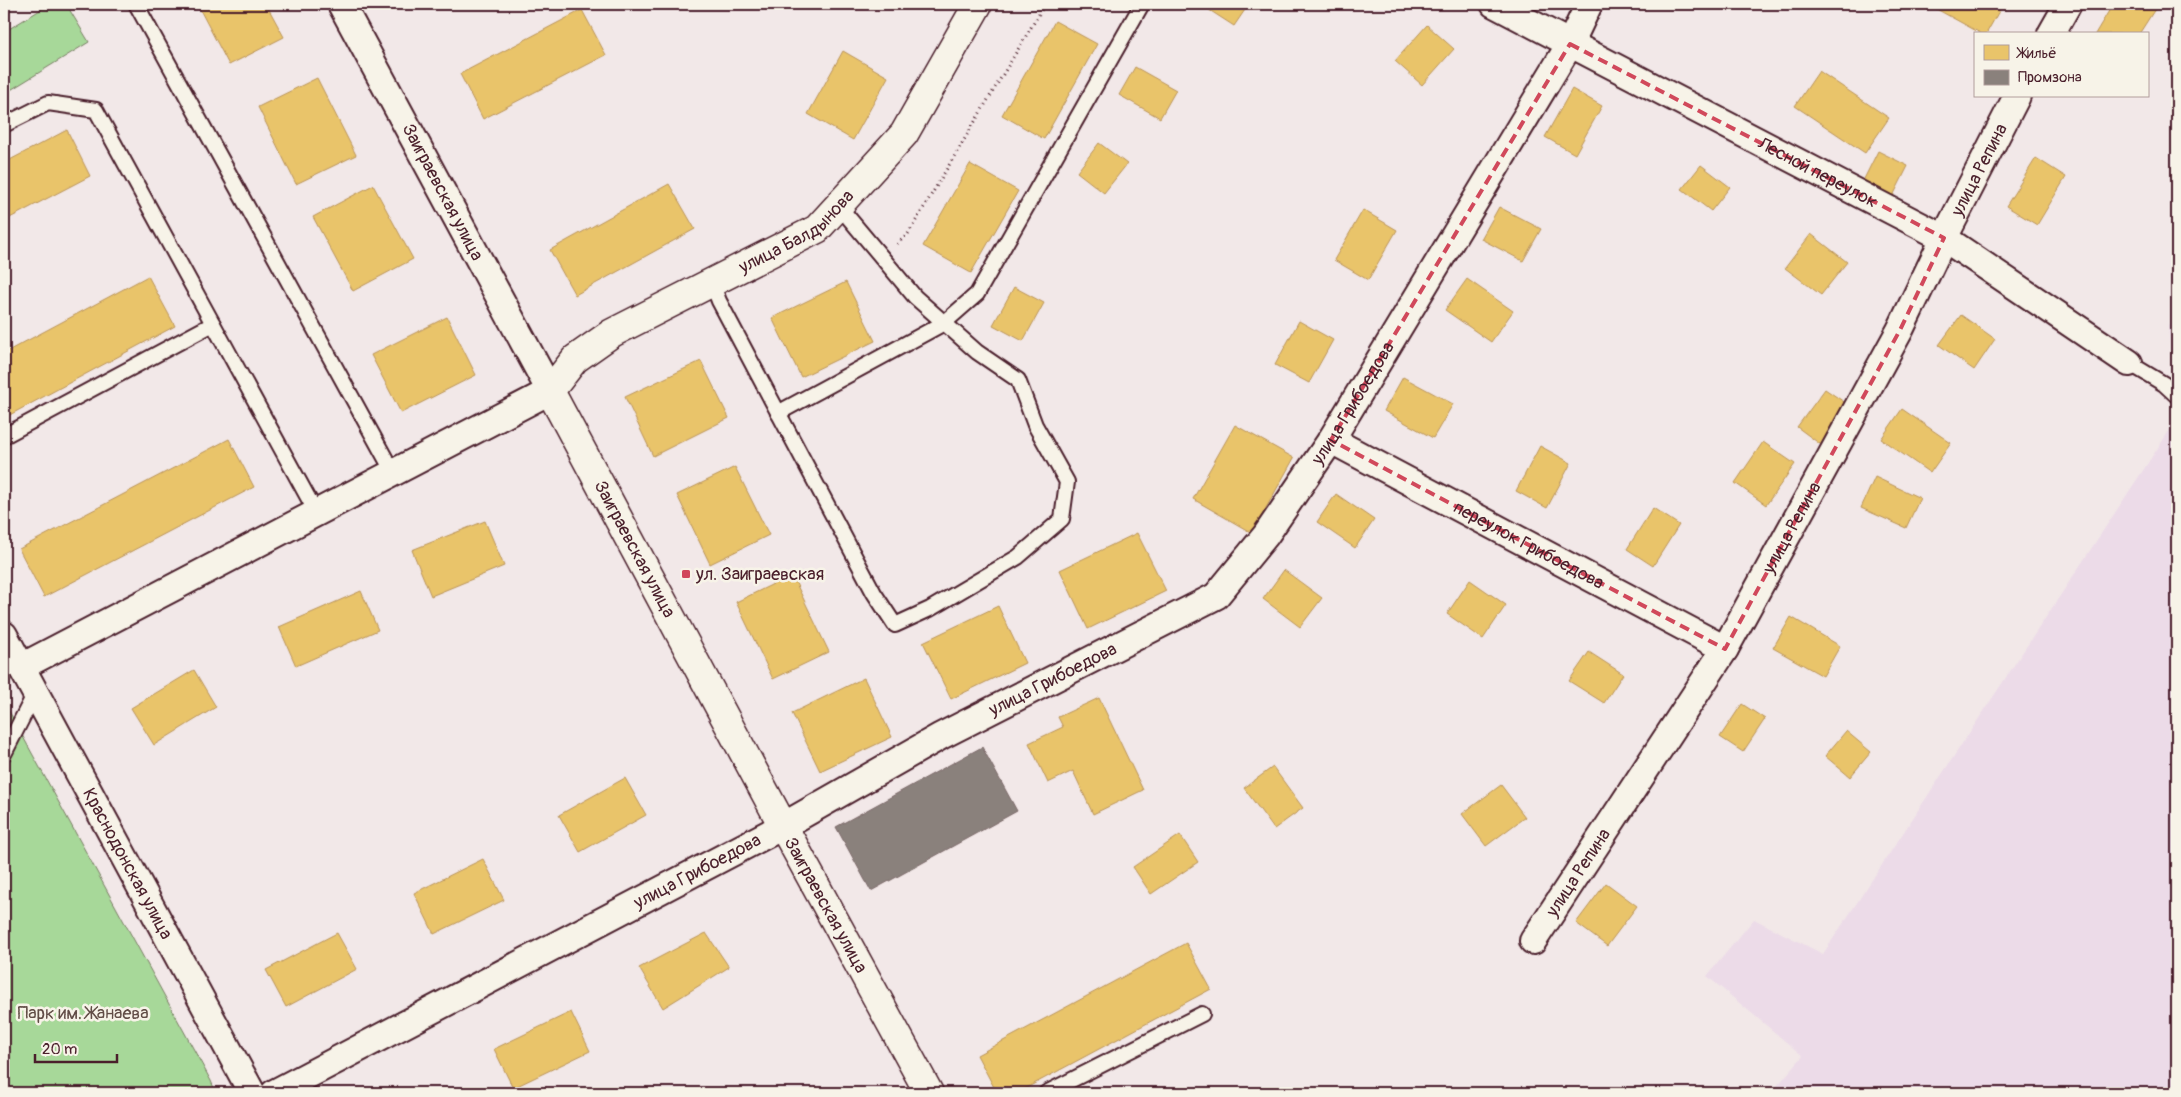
<svg xmlns="http://www.w3.org/2000/svg" width="2181" height="1097" font-family="Pangolin,sans-serif">
	<style>
		.built { fill: #ecdbe8 }
		.green { fill: #a7d899; stroke: #787c62 }
		.homes { fill: #e9c46a; stroke: #b99257 }
		.industry { fill: #8a817c; stroke: #776464 }
		.lines { fill: none; stroke-linecap: round; stroke-linejoin: round }
		.lane-casing { stroke: #4a1f2b; stroke-width: 18 }
		.street-casing { stroke: #4a1f2b; stroke-width: 30 }
		.primary-casing { stroke: #4a1f2b; stroke-width: 31 }
		.path { stroke: #4a1f2b; stroke-width: 3; stroke-dasharray: 1 4; stroke-linecap: butt }
		.lane { stroke: #f7f3e8; stroke-width: 14 }
		.street { stroke: #f7f3e8; stroke-width: 26 }
		.primary { stroke: #f7f3e8; stroke-width: 28 }
		.marked { fill: none; stroke: #d1495b; stroke-width: 4; stroke-dasharray: 10 6; stroke-linejoin: round }
		.poi-dot { fill: #d1495b; stroke: #f7f3e8; stroke-width: 2 }
		.labels { text-anchor: middle; stroke-width: 5; stroke-linejoin: round; paint-order: stroke }
		.street-label { font-size: 18px; fill: #4a1f2b; stroke: #f7f3e8 }
		.poi-label { font-size: 18px; fill: #4a1f2b; stroke: #f7f3e8; text-anchor: start }
		.park-label { font-size: 18px; fill: #614d46; stroke: #f7f3e8 }
	</style>
	<rect width="100%" height="100%" fill="#f2e8e8"/>
	<filter id="ink" filterUnits="userSpaceOnUse"><feTurbulence type="fractalNoise" baseFrequency=".02" numOctaves="2"/><feDisplacementMap in="SourceGraphic" scale="10" xChannelSelector="R" yChannelSelector="G"/><feConvolveMatrix kernelMatrix="1 2 1 2 8 2 1 2 1" color-interpolation-filters="sRGB"/></filter>
	<g filter="url(#ink)">
		<g class="built">
			<path d="M2177,312V401L2168,327Z"/>
			<path d="M2177,419V1093H1771L1803,1056L1707,976L1754,919L1823,954Z"/>
		</g>
		<g class="green">
			<path d="M50,4H66L89,42L4,94V32Z"/>
			<path d="M4,702L211,1081L216,1093H4Z"/>
		</g>
		<g class="homes">
			<path d="M197,4H266L284,37L229,65Z"/>
			<path d="M1200,4H1249L1234,26Z"/>
			<path d="M1932,4H2003L1986,34H1982L1931,6Z"/>
			<path d="M2113,4H2147L2155,9L2139,34H2095Z"/>
			<path d="M582,10L606,55L483,119L460,74Z"/>
			<path d="M1055,21L1097,44L1044,139L1002,115Z"/>
			<path d="M1427,25L1454,49L1422,85L1395,61Z"/>
			<path d="M843,51L888,77L853,140L808,114Z"/>
			<path d="M1135,67L1176,90L1160,118L1119,95Z"/>
			<path d="M1819,71L1889,118L1865,153L1795,106Z"/>
			<path d="M317,78L356,155L296,184L258,107Z"/>
			<path d="M1572,89L1602,106L1575,154L1545,137Z"/>
			<path d="M67,130L90,176L4,221V163Z"/>
			<path d="M1099,143L1127,164L1104,193L1077,172Z"/>
			<path d="M1878,151L1908,166L1890,202L1860,187Z"/>
			<path d="M2036,158L2066,177L2037,225L2006,206Z"/>
			<path d="M970,164L1018,191L971,273L923,246Z"/>
			<path d="M1701,165L1730,187L1711,211L1682,189Z"/>
			<path d="M669,184L695,229L575,295L550,250Z"/>
			<path d="M373,185L413,259L353,291L313,217Z"/>
			<path d="M1499,207L1541,229L1523,261L1481,239Z"/>
			<path d="M1363,210L1397,230L1368,280L1334,260Z"/>
			<path d="M1811,234L1847,262L1821,295L1785,268Z"/>
			<path d="M148,276L175,326L4,418V353Z"/>
			<path d="M1467,279L1513,311L1491,342L1445,310Z"/>
			<path d="M846,282L875,341L801,377L772,318Z"/>
			<path d="M1014,287L1044,303L1023,341L993,325Z"/>
			<path d="M1961,315L1995,339L1974,370L1939,345Z"/>
			<path d="M447,317L476,375L401,413L371,355Z"/>
			<path d="M1299,321L1333,340L1309,383L1275,365Z"/>
			<path d="M701,361L729,418L653,456L625,397Z"/>
			<path d="M1403,377L1453,404L1433,438L1384,411Z"/>
			<path d="M1825,389L1853,408L1824,447L1797,427Z"/>
			<path d="M1902,409L1951,443L1930,473L1881,439Z"/>
			<path d="M1235,425L1294,458L1252,533L1193,499Z"/>
			<path d="M229,439L254,487L44,597L19,549Z"/>
			<path d="M1763,442L1795,464L1766,505L1735,483Z"/>
			<path d="M1540,446L1571,463L1547,508L1516,491Z"/>
			<path d="M735,467L769,535L710,564L677,495Z"/>
			<path d="M1875,477L1920,498L1906,528L1861,508Z"/>
			<path d="M1336,494L1374,520L1355,548L1317,522Z"/>
			<path d="M1653,508L1679,525L1653,566L1627,549Z"/>
			<path d="M485,521L504,566L431,596L412,550Z"/>
			<path d="M1137,533L1166,591L1088,629L1060,570Z"/>
			<path d="M1284,570L1322,598L1300,627L1263,599Z"/>
			<path d="M792,575L829,652L773,679L736,602Z"/>
			<path d="M1470,580L1506,605L1483,639L1447,614Z"/>
			<path d="M361,591L378,630L296,666L279,627Z"/>
			<path d="M998,606L1025,663L951,699L923,642Z"/>
			<path d="M1791,617L1840,646L1823,676L1773,648Z"/>
			<path d="M1589,652L1623,674L1604,703L1569,681Z"/>
			<path d="M194,670L216,707L154,745L131,708Z"/>
			<path d="M864,678L892,737L820,771L792,713Z"/>
			<path d="M1099,698L1143,790L1093,814L1073,771L1048,783L1029,743L1063,727L1058,717Z"/>
			<path d="M1742,704L1765,719L1743,752L1720,737Z"/>
			<path d="M1846,731L1871,752L1850,777L1825,756Z"/>
			<path d="M1273,767L1303,808L1274,829L1244,788Z"/>
			<path d="M625,778L646,815L580,852L559,815Z"/>
			<path d="M1501,785L1525,817L1486,846L1462,814Z"/>
			<path d="M1180,835L1198,862L1151,894L1133,867Z"/>
			<path d="M483,859L504,900L434,934L414,893Z"/>
			<path d="M1606,883L1637,906L1607,946L1576,923Z"/>
			<path d="M337,933L357,969L286,1007L266,970Z"/>
			<path d="M706,933L729,967L663,1008L639,968Z"/>
			<path d="M1186,943L1211,989L1017,1093H997L977,1055Z"/>
			<path d="M571,1012L590,1051L513,1088L494,1049Z"/>
		</g>
		<path class="industry" d="M982,747L1017,811L871,891L836,827Z"/>
		<g class="lines">
			<g class="lane-casing">
				<g id="lane">
					<path d="M136,4L394,474"/>
					<path d="M4,125L48,103L96,110L317,514"/>
					<path d="M712,283L719,301L874,593L895,625L930,609L1018,557L1062,519L1067,482L1035,425L1018,380L977,352L915,297L838,205"/>
					<path d="M2129,363L2164,384L2177,396"/>
					<path d="M778,413L944,323L977,294L1142,4"/>
					<path d="M4,436L213,324"/>
					<path d="M4,754L35,693"/>
					<path d="M1046,1093L1202,1014"/>
				</g>
			</g>
			<g class="street-casing">
				<g id="street">
					<path id="s1" d="M1494,4L1944,238L2129,363"/>
					<path d="M2051,34L2068,4"/>
					<path id="s2" d="M1331,440L1725,649"/>
					<path id="s3" d="M4,635L252,1093"/>
					<path d="M21,667L550,391L341,4"/>
					<path id="s4" d="M1533,941L1725,649L1900,330L1944,238L2017,96"/>
					<path id="s5" d="M274,1093L783,826L941,736L1216,596L1266,535L1331,440L1570,44L1589,4"/>
				</g>
			</g>
			<g class="primary-casing">
				<g id="primary">
					<path id="s6" d="M929,1093L783,826L550,391L575,359L612,333L817,229L904,134L978,4"/>
				</g>
			</g>
			<path class="path" d="M897,244L908,234L1045,4"/>
			<use href="#lane" class="lane"/>
			<use href="#street" class="street"/>
			<use href="#primary" class="primary"/>
		</g>
	</g>
	<path class="marked" d="M1570,44L1944,238L1900,330L1725,649L1331,440Z"/>
	<rect class="poi-dot" x="681" y="569" width="10" height="10" rx="2.5"/>
	<g class="labels">
		<g class="street-label">
			<text dy="6" stroke="none"><textPath href="#s4" startOffset="892">улица Репина</textPath></text>
			<text dy="6" stroke="none"><textPath href="#s1" startOffset="365">Лесной переулок</textPath></text>
			<text transform="translate(443 192) rotate(62)" y="6">Заиграевская улица</text>
			<text dy="6" stroke="none"><textPath href="#s6" startOffset="1095">улица Балдынова</textPath></text>
			<text dy="6" stroke="none"><textPath href="#s5" startOffset="1302">улица Грибоедова</textPath></text>
			<text dy="6" stroke="none"><textPath href="#s4" startOffset="488">улица Репина</textPath></text>
			<text dy="6" stroke="none"><textPath href="#s2" startOffset="224">переулок Грибоедова</textPath></text>
			<text transform="translate(635 549) rotate(62)" y="6">Заиграевская улица</text>
			<text dy="6" stroke="none"><textPath href="#s5" startOffset="882">улица Грибоедова</textPath></text>
			<text dy="6" stroke="none"><textPath href="#s3" startOffset="260">Краснодонская улица</textPath></text>
			<text dy="6" stroke="none"><textPath href="#s5" startOffset="478">улица Грибоедова</textPath></text>
			<text dy="6" stroke="none"><textPath href="#s4" startOffset="82">улица Репина</textPath></text>
			<text transform="translate(826 905) rotate(61)" y="6">Заиграевская улица</text>
		</g>
		<g class="poi-label">
			<text x="696" y="580">ул. Заиграевская</text>
		</g>
		<g class="park-label">
			<text x="83" y="1019">Парк им. Жанаева</text>
		</g>
	</g>
	<rect width="2181" height="1097" fill="none" stroke="#f7f3e8" stroke-width="20"/>
	<rect x="10" y="10" width="2161" height="1077" fill="none" stroke="#4a1f2b" stroke-width="2" filter="url(#ink)"/>
	<rect x="1974" y="32" width="175" height="65" fill="#f7f3e8" stroke="#b29e9c"/>
	<rect x="1984" y="45" width="25" height="15" fill="#e9c46a" stroke="#b29e9c"/>
	<text x="2018" y="58" font-size="15" fill="#4a1f2b">Жильё</text>
	<rect x="1984" y="70" width="25" height="15" fill="#8a817c" stroke="#b29e9c"/>
	<text x="2018" y="82" font-size="15" fill="#4a1f2b">Промзона</text>
	<path d="M35 1054v8h82v-8" fill="none" stroke="#4a1f2b" stroke-width="2.5"/>
	<text x="42" y="1054" font-size="15" fill="#4a1f2b" stroke="#f7f3e8" stroke-width="4" paint-order="stroke">20 m</text>
</svg>
